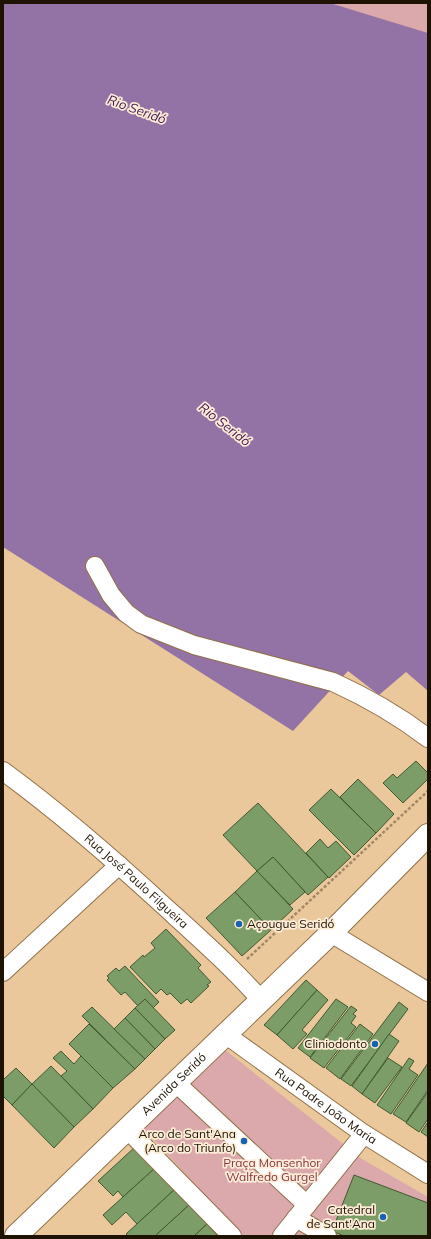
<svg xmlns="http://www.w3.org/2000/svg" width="431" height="1239" font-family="Mulish,sans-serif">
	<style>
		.green { fill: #dba8ac }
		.water { fill: #9372a5 }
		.building { fill: #7c9d67; stroke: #415931 }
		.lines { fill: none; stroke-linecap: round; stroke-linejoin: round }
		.minor-casing { stroke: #907148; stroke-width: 20 }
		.secondary-casing { stroke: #907148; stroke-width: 24 }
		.path { stroke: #a18765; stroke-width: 2.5; stroke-dasharray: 3 2; stroke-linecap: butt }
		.minor { stroke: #fff; stroke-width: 18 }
		.secondary { stroke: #fff; stroke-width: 22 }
		.poi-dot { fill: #1763b2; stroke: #fdecd6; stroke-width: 1.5 }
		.labels { text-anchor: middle; stroke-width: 3.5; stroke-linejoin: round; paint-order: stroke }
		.street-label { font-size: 12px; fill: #1e1203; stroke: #fdecd6 }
		.poi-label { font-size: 12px; fill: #1e1203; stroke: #fdecd6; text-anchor: end }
		.park-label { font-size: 12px; fill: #85323f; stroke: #fdecd6 }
		.water-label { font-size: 13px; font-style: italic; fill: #411354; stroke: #fdecd6 }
	</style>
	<rect width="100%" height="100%" fill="#eac89c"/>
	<g class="green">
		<path d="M330,3H428V33Z"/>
		<path d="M219,1045L362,1159L428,1197V1236H243L140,1125Z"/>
	</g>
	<path class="water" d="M3,3H330L428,33V691L406,672L379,695L348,671L293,731L3,547Z"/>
	<g class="building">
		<path d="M416,761L428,773V779L403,803L383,783L393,774L397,778Z"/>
		<path d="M358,779L394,814L376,833L340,797Z"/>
		<path d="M331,789L376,833L354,855L309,810Z"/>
		<path d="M258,803L328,877L308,895L273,857L257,871L223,835Z"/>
		<path d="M320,839L328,848L336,841L351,857L329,878L306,853Z"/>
		<path d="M273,857L305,892L290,905L257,871Z"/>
		<path d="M257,871L293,909L271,930L235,892Z"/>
		<path d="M235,892L271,930L242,956L206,918Z"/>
		<path d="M166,929L201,965L198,968L211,982L207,985L209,986L191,1003L187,999L181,1004L170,993L167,995L161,989L156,994L130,967L143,955L144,957L155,948L151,943Z"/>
		<path d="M125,966L159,1002L153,1008L145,999L138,1006L125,992L121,995L107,980L109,978L107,976L116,968L119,971Z"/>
		<path d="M306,980L317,990L277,1035L264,1025Z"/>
		<path d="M317,990L328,1000L302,1030L307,1034L293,1049L277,1035Z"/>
		<path d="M145,999L175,1030L165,1039L135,1008Z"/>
		<path d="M336,999L348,1007L310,1057L298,1048Z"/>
		<path d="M399,1002L408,1009L351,1086L341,1079Z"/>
		<path d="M351,1006L357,1010L353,1014L356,1016L351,1023L356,1027L324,1068L310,1058Z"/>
		<path d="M92,1007L145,1059L135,1069L82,1016Z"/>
		<path d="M135,1008L165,1039L155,1049L125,1018Z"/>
		<path d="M125,1018L155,1049L145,1059L114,1029Z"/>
		<path d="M89,1024L135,1069L113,1088L69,1044Z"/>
		<path d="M360,1024L373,1034L340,1079L326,1068Z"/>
		<path d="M389,1034L399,1041L362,1094L352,1086Z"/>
		<path d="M61,1051L74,1064L81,1056L113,1088L93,1109L61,1076L67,1071L53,1058Z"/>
		<path d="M388,1058L402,1067L375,1103L362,1094Z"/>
		<path d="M409,1058L414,1061L409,1069L418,1075L391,1114L377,1105Z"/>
		<path d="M428,1063V1090L406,1122L393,1114Z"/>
		<path d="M51,1066L93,1109L74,1127L32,1084Z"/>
		<path d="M16,1068L32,1084L12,1105L3,1096V1080Z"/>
		<path d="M32,1084L74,1127L54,1148L12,1105Z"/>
		<path d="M428,1092V1119L419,1132L406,1123Z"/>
		<path d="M428,1122V1137L421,1132Z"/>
		<path d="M135,1147L155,1168L123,1197L118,1191L113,1196L98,1181Z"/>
		<path d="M155,1168L174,1190L137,1224L126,1212L112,1225L103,1215Z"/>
		<path d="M354,1175L428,1203V1236H344L332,1231Z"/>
		<path d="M174,1190L189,1205L155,1236H128L126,1234Z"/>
		<path d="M189,1205L207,1224L194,1236H155Z"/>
		<path d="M207,1224L218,1236H194Z"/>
	</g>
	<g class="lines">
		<g class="minor-casing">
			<g id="minor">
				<path d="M95,566L111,595L126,613L141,624L194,645L333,682C366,697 399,716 428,738"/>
				<path id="s1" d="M3,771C59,812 112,858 163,905C197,936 231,966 261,1000"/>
				<path d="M331,933L428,992"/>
				<path d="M3,972L119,865"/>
				<path id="s2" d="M225,1034L364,1134L428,1174"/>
				<path d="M176,1083L307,1205"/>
				<path d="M127,1129L232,1236"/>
				<path d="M296,1218L327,1236"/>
				<path d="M282,1236L364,1134"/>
			</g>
		</g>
		<g class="secondary-casing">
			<g id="secondary">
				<path id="s3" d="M16,1236L331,933L428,835"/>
			</g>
		</g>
		<path class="path" d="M247,959L428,791"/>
		<use href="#minor" class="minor"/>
		<use href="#secondary" class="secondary"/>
	</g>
	<g class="poi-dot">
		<circle cx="239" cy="924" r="4"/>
		<circle cx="375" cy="1044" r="4"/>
		<circle cx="244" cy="1141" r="4"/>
		<circle cx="383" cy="1217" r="4"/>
	</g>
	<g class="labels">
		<g class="street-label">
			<text dy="4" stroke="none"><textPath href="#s1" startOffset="173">Rua José Paulo Filgueira</textPath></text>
			<text dy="4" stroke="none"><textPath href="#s3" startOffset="219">Avenida Seridó</textPath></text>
			<text dy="4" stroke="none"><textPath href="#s2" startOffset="124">Rua Padre João Maria</textPath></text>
		</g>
		<g class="poi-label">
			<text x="247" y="928" text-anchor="start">Açougue Seridó</text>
			<text x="367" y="1048">Cliniodonto</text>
			<text x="236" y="1138">Arco de Sant'Ana<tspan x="236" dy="14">(Arco do Triunfo)</tspan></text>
			<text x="375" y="1214">Catedral<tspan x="375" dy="14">de Sant'Ana</tspan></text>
		</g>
		<g class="park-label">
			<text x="272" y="1167">Praça Monsenhor<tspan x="272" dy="14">Walfredo Gurgel</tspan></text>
		</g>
		<g class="water-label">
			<text transform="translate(137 109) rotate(20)" y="5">Rio Seridó</text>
			<text transform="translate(225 424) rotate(38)" y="5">Rio Seridó</text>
		</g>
	</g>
	<rect width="431" height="1239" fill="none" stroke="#1e1203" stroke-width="8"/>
</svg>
